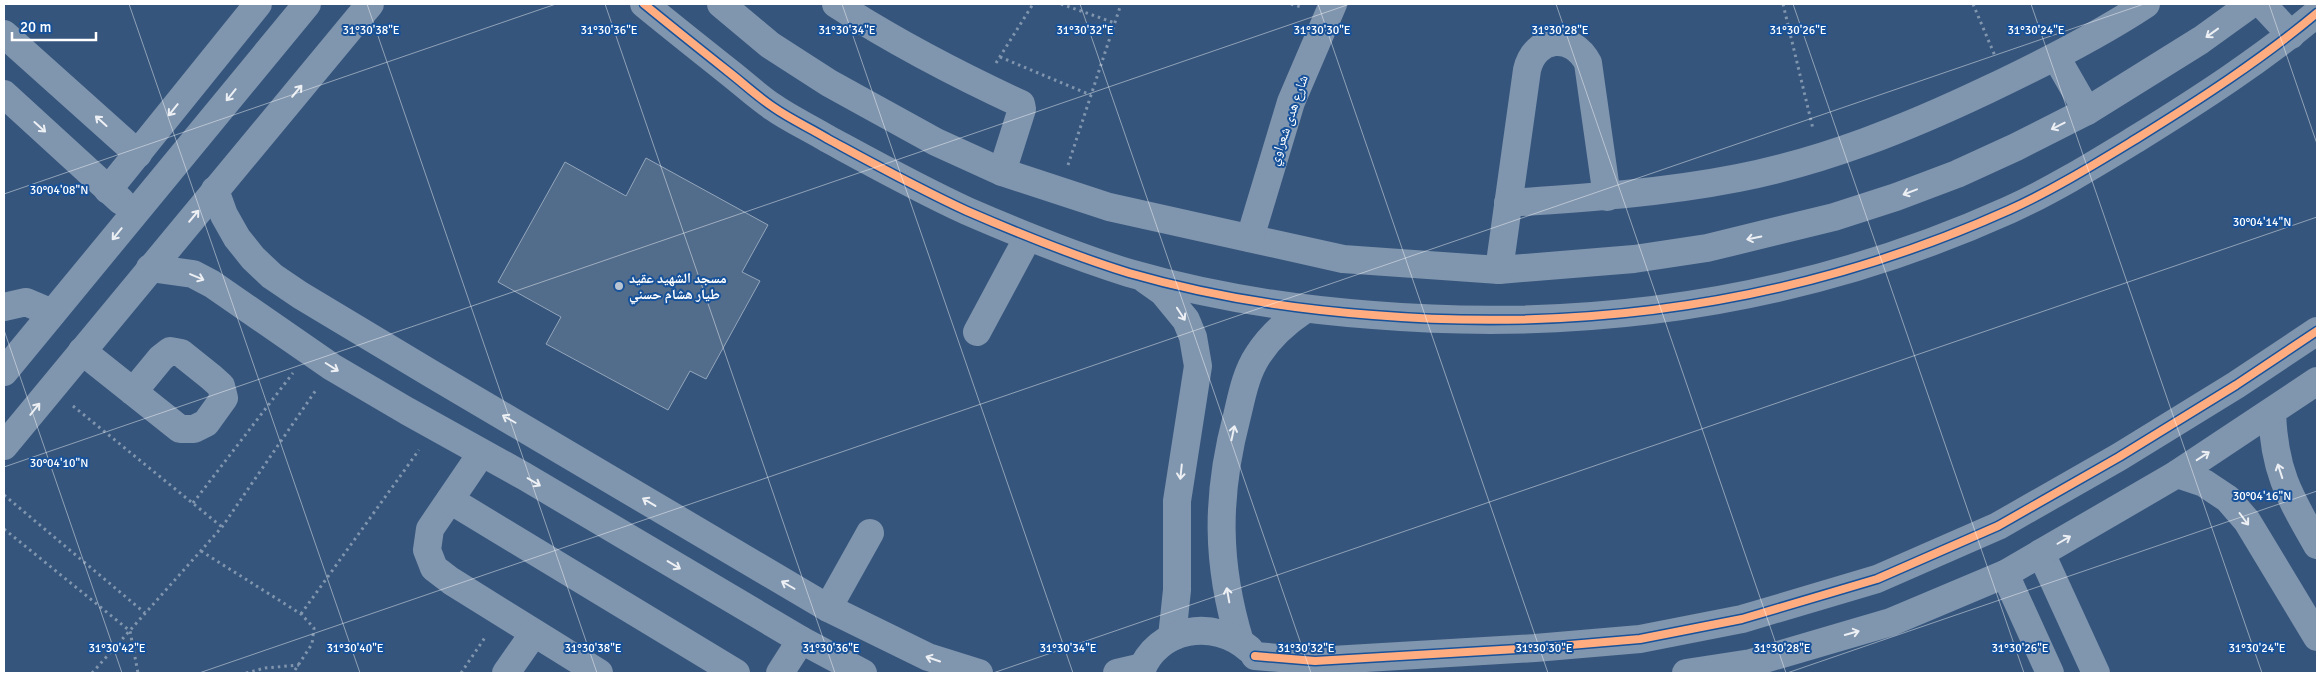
<svg xmlns="http://www.w3.org/2000/svg" width="2321" height="677" font-family="Signika,'Noto Naskh Arabic',sans-serif">
	<style>
		.building { fill: #526c8b; stroke: #94a6bb }
		.lines { fill: none; stroke-linecap: round; stroke-linejoin: round }
		.path { stroke: #8095ae; stroke-width: 3; stroke-dasharray: 2.5 4; stroke-linecap: butt }
		.minor { stroke: #8095ae; stroke-width: 28 }
		.cycleway-casing { stroke: #17529a; stroke-width: 11 }
		.cycleway { stroke: #ffac80; stroke-width: 8 }
		.oneway { stroke: #eceff3 }
		.ticks { fill: none; stroke: #fff; stroke-width: 1; stroke-opacity: 0.45 }
		.poi-dot { fill: #b8c4d1; stroke: #17529a; stroke-width: 2 }
		.labels { text-anchor: middle; stroke-width: 4; stroke-linejoin: round; paint-order: stroke }
		.street-label { font-size: 14px; fill: #fff; stroke: #17529a }
		.poi-label { font-size: 14px; font-weight: bold; fill: #fff; stroke: #17529a; text-anchor: start }
		.ticks-label { font-size: 12px; text-anchor: middle; fill: #fff; stroke: #17529a; stroke-width: 4; stroke-linejoin: round; paint-order: stroke }
	</style>
	<rect width="100%" height="100%" fill="#35557c"/>
	<path class="building" d="M646,158L768,225L742,272L760,281L706,379L690,371L668,410L546,344L561,317L498,282L565,162L626,196Z"/>
	<g class="lines">
		<g class="path">
			<path d="M1061,4L1115,23"/>
			<path d="M1291,4L1301,7"/>
			<path d="M1783,4L1813,129"/>
			<path d="M1973,4L1995,56"/>
			<path d="M1000,57L1091,95"/>
			<path d="M996,63L1033,4"/>
			<path d="M1068,165L1121,4"/>
			<path d="M73,406L222,527"/>
			<path d="M4,495L145,613"/>
			<path d="M193,503L293,373"/>
			<path d="M4,529L130,631L138,673"/>
			<path d="M201,551L301,614L314,628L312,644L293,673"/>
			<path d="M301,614L419,450"/>
			<path d="M92,673L222,527L316,390"/>
			<path d="M246,673L265,668L299,665"/>
			<path d="M461,673L486,636"/>
		</g>
		<g class="minor">
			<path d="M644,4C672,27 701,50 730,73C744,84 758,97 773,107C790,119 810,128 828,139C874,164 919,189 967,211C1020,234 1074,256 1129,273C1209,296 1291,309 1373,315C1592,333 1807,301 2009,210C2053,190 2095,164 2136,139C2199,100 2261,60 2317,13"/>
			<path d="M721,4L770,45L829,83L936,142L1002,172L1109,207L1343,259L1499,270L1634,259L1707,248L1834,217L1896,197L1957,174L2016,147L2087,111L2201,40L2251,4"/>
			<path d="M836,4C895,42 956,74 1021,104L1022,109L1002,172"/>
			<path d="M2262,4L2291,35"/>
			<path d="M4,34L138,154"/>
			<path d="M2056,57L2087,111"/>
			<path d="M4,94L121,201"/>
			<path d="M108,190L258,4"/>
			<path d="M215,190L224,215L237,238L253,258L272,276L300,295L430,373L828,608L928,657L979,673"/>
			<path d="M1508,203C1585,198 1662,193 1738,178C1825,161 1907,128 1987,90C2042,64 2096,37 2146,4"/>
			<path d="M1250,238L1291,102L1333,4"/>
			<path d="M150,268L193,274L212,284L332,367L407,411L524,476L801,640L863,673"/>
			<path d="M1499,270L1527,70C1535,36 1572,32 1588,63L1607,197"/>
			<path d="M1146,280L1163,292L1186,320L1193,337L1198,366L1177,501V590L1172,637"/>
			<path d="M4,307L26,302L52,313"/>
			<path d="M977,332L1028,237"/>
			<path d="M82,351L180,429H194L206,423L224,398L221,386L211,377L181,353L170,351L161,358L133,392"/>
			<path d="M4,372L307,4"/>
			<path d="M2272,412C2274,471 2289,496 2317,545"/>
			<path d="M4,446L370,4"/>
			<path d="M481,454L430,529L427,550L434,568L451,581L599,673"/>
			<path d="M2177,474L2204,483L2228,499L2247,521L2317,637"/>
			<path d="M450,500L736,673"/>
			<path d="M2041,553L2096,673"/>
			<path d="M2005,574L2050,673"/>
			<path d="M828,608L870,533"/>
			<path d="M1240,642C1216,563 1216,496 1237,416C1242,395 1246,373 1258,355C1270,336 1286,322 1304,310"/>
			<path d="M1255,656L1315,661L1535,648L1640,639L1742,619L1877,579L1998,526L2119,457L2236,385L2317,331"/>
			<path d="M506,673L534,633"/>
			<path d="M780,673L801,640"/>
			<path d="M1117,673L1143,667"/>
			<path d="M1140,673C1157,627 1214,618 1249,649"/>
			<path d="M1686,673L1751,663L1891,622L2005,574L2177,474L2317,381"/>
		</g>
		<g class="cycleway-casing">
			<g id="cycleway">
				<path d="M644,4C672,27 701,50 730,73C744,84 758,97 773,107C790,119 810,128 828,139C874,164 919,189 967,211C1020,234 1074,256 1129,273C1209,296 1291,309 1373,315C1592,333 1807,301 2009,210C2053,190 2095,164 2136,139C2199,100 2261,60 2317,13"/>
				<path d="M1255,656L1315,661L1535,648L1640,639L1742,619L1877,579L1998,526L2119,457L2236,385L2317,331"/>
			</g>
		</g>
		<use href="#cycleway" class="cycleway"/>
	</g>
	<defs><path id="oneway-shaft" d="M-6 0H5M1.5-3L5.5 0L1.5 3" fill="none" stroke-width="1.6" stroke-linecap="round" stroke-linejoin="round" transform="scale(1.25)"/></defs>
	<g class="oneway">
		<use href="#oneway-shaft" transform="translate(2212 33) rotate(144)"/>
		<use href="#oneway-shaft" transform="translate(297 91) rotate(-50)"/>
		<use href="#oneway-shaft" transform="translate(231 95) rotate(129)"/>
		<use href="#oneway-shaft" transform="translate(173 110) rotate(129)"/>
		<use href="#oneway-shaft" transform="translate(101 121) rotate(-138)"/>
		<use href="#oneway-shaft" transform="translate(2058 126) rotate(153)"/>
		<use href="#oneway-shaft" transform="translate(40 127) rotate(42)"/>
		<use href="#oneway-shaft" transform="translate(1910 192) rotate(159)"/>
		<use href="#oneway-shaft" transform="translate(194 216) rotate(-50)"/>
		<use href="#oneway-shaft" transform="translate(117 234) rotate(129)"/>
		<use href="#oneway-shaft" transform="translate(1754 238) rotate(168)"/>
		<use href="#oneway-shaft" transform="translate(197 277) rotate(23)"/>
		<use href="#oneway-shaft" transform="translate(1181 314) rotate(57)"/>
		<use href="#oneway-shaft" transform="translate(332 367) rotate(32)"/>
		<use href="#oneway-shaft" transform="translate(35 409) rotate(-51)"/>
		<use href="#oneway-shaft" transform="translate(509 419) rotate(-150)"/>
		<use href="#oneway-shaft" transform="translate(1233 433) rotate(-78)"/>
		<use href="#oneway-shaft" transform="translate(2203 456) rotate(-33)"/>
		<use href="#oneway-shaft" transform="translate(2280 471) rotate(-108)"/>
		<use href="#oneway-shaft" transform="translate(1181 472) rotate(96)"/>
		<use href="#oneway-shaft" transform="translate(534 482) rotate(31)"/>
		<use href="#oneway-shaft" transform="translate(649 502) rotate(-149)"/>
		<use href="#oneway-shaft" transform="translate(2244 519) rotate(53)"/>
		<use href="#oneway-shaft" transform="translate(2064 540) rotate(-30)"/>
		<use href="#oneway-shaft" transform="translate(674 565) rotate(31)"/>
		<use href="#oneway-shaft" transform="translate(788 585) rotate(-150)"/>
		<use href="#oneway-shaft" transform="translate(1228 595) rotate(-100)"/>
		<use href="#oneway-shaft" transform="translate(1852 633) rotate(-16)"/>
		<use href="#oneway-shaft" transform="translate(933 659) rotate(-161)"/>
	</g>
	<path class="ticks" d="M129,4L360,673M367,4L597,673M605,4L835,673M842,4L1073,673M1080,4L1311,673M1318,4L1548,673M1556,4L1786,673M1793,4L2024,673M2031,4L2262,673M2269,4L2317,144M4,194L556,4M4,330L122,673M4,467L1350,4M199,673L2144,4M993,673L2317,217M1787,673L2317,491"/>
	<circle class="poi-dot" cx="619" cy="286" r="5"/>
	<g class="labels">
		<g class="street-label">
			<text transform="translate(1288 120) rotate(-71)" y="5">شارع هدى شعراوي</text>
		</g>
		<g class="poi-label">
			<text x="629" y="283">مسجد الشهيد عقيد<tspan x="629" dy="16">طيار هشام حسني</tspan></text>
		</g>
	</g>
	<g class="ticks-label">
		<text x="1322" y="34">31°30'30"E</text>
		<text x="1798" y="34">31°30'26"E</text>
		<text x="371" y="34">31°30'38"E</text>
		<text x="609" y="34">31°30'36"E</text>
		<text x="847" y="34">31°30'34"E</text>
		<text x="1085" y="34">31°30'32"E</text>
		<text x="1560" y="34">31°30'28"E</text>
		<text x="2036" y="34">31°30'24"E</text>
		<text x="59" y="194">30°04'08"N</text>
		<text x="2262" y="226">30°04'14"N</text>
		<text x="59" y="467">30°04'10"N</text>
		<text x="2262" y="500">30°04'16"N</text>
		<text x="117" y="652">31°30'42"E</text>
		<text x="355" y="652">31°30'40"E</text>
		<text x="593" y="652">31°30'38"E</text>
		<text x="831" y="652">31°30'36"E</text>
		<text x="1068" y="652">31°30'34"E</text>
		<text x="1306" y="652">31°30'32"E</text>
		<text x="1544" y="652">31°30'30"E</text>
		<text x="1782" y="652">31°30'28"E</text>
		<text x="2020" y="652">31°30'26"E</text>
		<text x="2257" y="652">31°30'24"E</text>
	</g>
	<rect width="2321" height="677" fill="none" stroke="#ffffff" stroke-width="10"/>
	<path d="M12 32v8h84v-8" fill="none" stroke="#ffffff" stroke-width="2.5"/>
	<text x="20" y="32" font-size="15" fill="#ffffff" stroke="#17529a" stroke-width="4" paint-order="stroke">20 m</text>
</svg>
